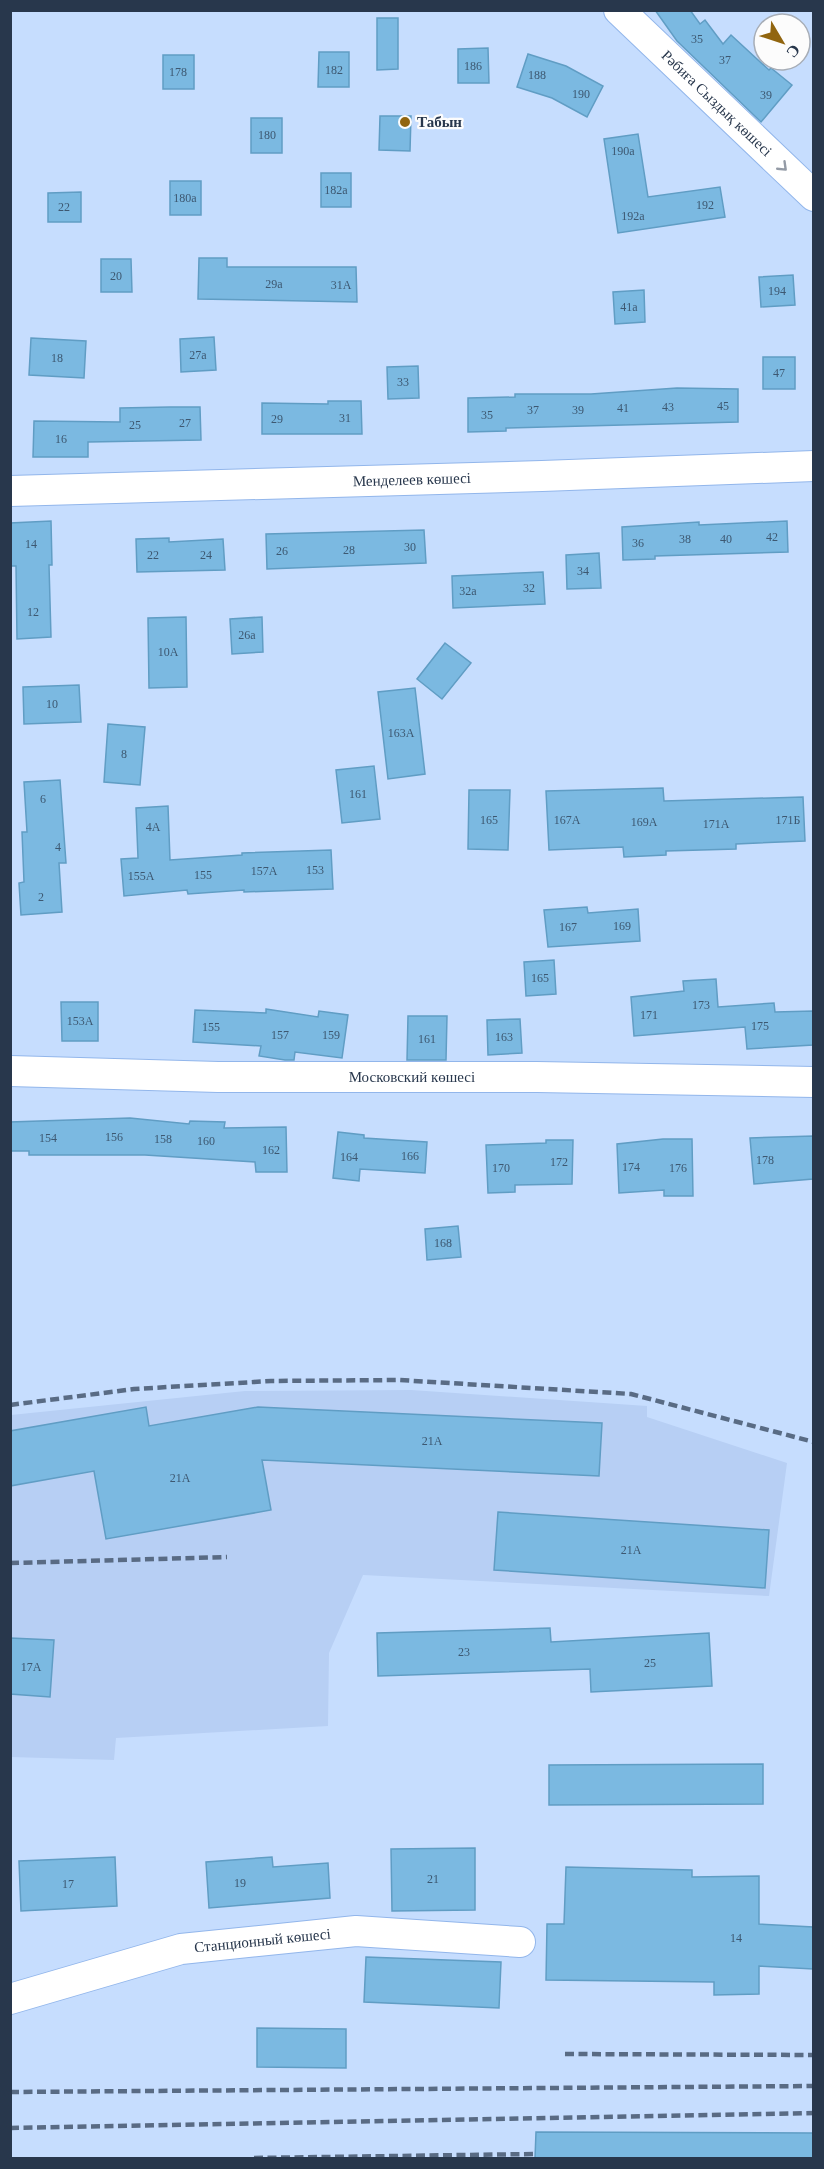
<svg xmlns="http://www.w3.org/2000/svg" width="824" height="2169" font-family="'Times New Roman',serif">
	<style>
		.built { fill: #b7cff4 }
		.building { fill: #7bb9e1; stroke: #609dc4; stroke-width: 1.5 }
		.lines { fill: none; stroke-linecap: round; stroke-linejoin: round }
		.minor-casing { stroke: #92b6eb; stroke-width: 32 }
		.minor { stroke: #fff; stroke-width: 30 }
		.rail { stroke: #596b84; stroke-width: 4.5; stroke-dasharray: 9 4.5; stroke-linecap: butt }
		.oneway { stroke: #949ba6 }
		.poi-dot { fill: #91650f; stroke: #fcfcfc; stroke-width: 2 }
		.labels { text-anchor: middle; stroke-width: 4.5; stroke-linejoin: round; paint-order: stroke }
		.number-label { font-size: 12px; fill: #3d5871 }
		.street-label { font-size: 15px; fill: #28374c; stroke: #fcfcfc }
		.poi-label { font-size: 15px; font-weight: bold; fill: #28374c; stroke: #fcfcfc; text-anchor: start }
	</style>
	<rect width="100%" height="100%" fill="#c6ddfe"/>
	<path class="built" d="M411,1390L647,1406V1417L787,1463L769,1596L363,1575L329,1653L328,1726L116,1738L114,1760L11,1757V1415L245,1391Z"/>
	<g class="building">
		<path d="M655,10H690L700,24L705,20L723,44L731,35L769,70L771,68L792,85L761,122L677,41Z"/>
		<path d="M377,18H398V69L377,70Z"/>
		<path d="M488,48L489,83H458V49Z"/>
		<path d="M319,52H349V87H318Z"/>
		<path d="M528,54L566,66L603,86L587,117L552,98L517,87Z"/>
		<rect x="163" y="55" width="31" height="34"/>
		<path d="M380,116H411L410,151L379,150Z"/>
		<rect x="251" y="118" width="31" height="35"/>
		<path d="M638,134L648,197L720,187L725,217L618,233L604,139Z"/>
		<rect x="321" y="173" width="30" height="34"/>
		<rect x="170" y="181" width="31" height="34"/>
		<path d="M81,192V222H48V193Z"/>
		<path d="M199,258H227V267H356L357,302L198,299Z"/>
		<path d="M101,259H131L132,292H101Z"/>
		<path d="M793,275L795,305L761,307L759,277Z"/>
		<path d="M644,290L645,322L615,324L613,292Z"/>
		<path d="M214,337L216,370L181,372L180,339Z"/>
		<path d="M31,338L86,341L84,378L29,375Z"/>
		<rect x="763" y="357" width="32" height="32"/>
		<path d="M418,366L419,398L388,399L387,367Z"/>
		<path d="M677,388L738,389V422L506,428V431L468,432V398L515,397V394H591Z"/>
		<path d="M328,401H361L362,434H262V403L328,404Z"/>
		<path d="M170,407H200L201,440L88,442V457H33L34,421L120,422V408Z"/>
		<path d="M51,521L52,565H49L51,637L17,639L16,566H10V523Z"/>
		<path d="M787,521L788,552L655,556V559L623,560L622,527L699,522V525Z"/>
		<path d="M424,530L426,563L267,569L266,534Z"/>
		<path d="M169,538V542L223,539L225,570L137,572L136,539Z"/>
		<path d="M599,553L601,588L567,589L566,555Z"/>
		<path d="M543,572L545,604L453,608L452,576Z"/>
		<path d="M186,617L187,687L149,688L148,618Z"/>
		<path d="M262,617L263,652L232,654L230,619Z"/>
		<path d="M445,643L471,663L442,699L417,679Z"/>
		<path d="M79,685L81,722L24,724L23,687Z"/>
		<path d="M415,688L425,774L388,779L378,692Z"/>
		<path d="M108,724L145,727L140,785L104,782Z"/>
		<path d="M374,766L380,819L342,823L336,770Z"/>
		<path d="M60,780L66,863H59L62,912L21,915L19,883L24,882L22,832H27L24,782Z"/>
		<path d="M663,788L664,801L803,797L805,841L736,844V849L666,851V855L624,857L623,847L549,850L546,791Z"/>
		<path d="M469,790H510L508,850L468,849Z"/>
		<path d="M168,806L170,860L242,855V853L331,850L333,889L244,892V890L188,894L187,890L124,896L121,859L138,858L136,808Z"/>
		<path d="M587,907L588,913L638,909L640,941L548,947L544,910Z"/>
		<path d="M554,960L556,994L526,996L524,962Z"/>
		<path d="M716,979L718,1007L774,1003L775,1012L813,1011V1045L747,1049L745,1027L634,1036L631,997L684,991L683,981Z"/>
		<path d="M61,1002H98V1041H62Z"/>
		<path d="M266,1009L318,1017L319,1011L348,1015L342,1058L295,1052L294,1060H285L259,1056L261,1046L193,1042L195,1010L266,1013Z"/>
		<path d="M408,1016H447L446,1060H407Z"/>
		<path d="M520,1019L522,1053L488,1055L487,1020Z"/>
		<path d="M130,1118L189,1124L190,1121L225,1122L224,1128L286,1127L287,1172H256L255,1162L145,1155H29V1151H10V1122Z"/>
		<path d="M338,1132L364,1135V1138L427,1142L425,1173L360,1169L359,1181L333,1178Z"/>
		<path d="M813,1136V1179L754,1184L750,1138Z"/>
		<path d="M663,1139H692L693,1196H664V1190L619,1193L617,1144Z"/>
		<path d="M546,1140H573L572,1184L515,1185V1192L488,1193L486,1145L546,1143Z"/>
		<path d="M458,1226L461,1257L427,1260L425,1229Z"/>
		<path d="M146,1407L149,1426L258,1407L602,1423L599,1476L262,1460L271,1510L106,1539L94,1471L10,1486V1431Z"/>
		<path d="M498,1512L769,1530L765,1588L494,1570Z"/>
		<path d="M550,1628L551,1642L709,1633L712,1686L591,1692L590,1669L378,1676L377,1633Z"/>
		<path d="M10,1638L54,1640L50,1697L10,1694Z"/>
		<path d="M763,1764V1804L549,1805V1765Z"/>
		<path d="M475,1848V1910L392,1911L391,1849Z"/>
		<path d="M115,1857L117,1906L21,1911L19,1861Z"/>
		<path d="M272,1857L273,1867L328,1863L330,1898L209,1908L206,1862Z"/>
		<path d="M566,1867L692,1870V1877L759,1876V1924L813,1927V1969L759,1966V1994L714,1995V1982L546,1980L547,1924H564Z"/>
		<path d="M366,1957L501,1962L499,2008L364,2002Z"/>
		<path d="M257,2028L346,2029V2068L257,2067Z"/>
		<path d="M536,2132L813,2133V2158H535Z"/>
	</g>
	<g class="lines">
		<g class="minor-casing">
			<g id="minor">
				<path id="s1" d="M619,10L814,196"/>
				<path id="s2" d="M10,491L542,476L814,466"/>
				<path id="s3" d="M10,1071L218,1077H537L814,1082"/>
				<path id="s4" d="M10,1999L181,1949L356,1931L520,1942"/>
			</g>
		</g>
		<use href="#minor" class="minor"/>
		<g class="rail">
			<path d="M10,1405L134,1389L271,1381L399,1380L631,1394L814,1442"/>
			<path d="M10,1563L227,1557"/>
			<path d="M565,2054L814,2055"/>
			<path d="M10,2092L814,2086"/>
			<path d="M10,2128L814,2113"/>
			<path d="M254,2158L535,2154"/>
		</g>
	</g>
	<defs><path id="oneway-chevron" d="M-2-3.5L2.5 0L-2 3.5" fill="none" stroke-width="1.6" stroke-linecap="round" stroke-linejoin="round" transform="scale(1.5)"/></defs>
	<use class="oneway" href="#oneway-chevron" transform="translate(783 167) rotate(44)"/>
	<circle class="poi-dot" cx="405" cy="122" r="6"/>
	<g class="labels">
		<g class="number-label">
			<text x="697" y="43">35</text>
			<text x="725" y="64">37</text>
			<text x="473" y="70">186</text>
			<text x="334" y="74">182</text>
			<text x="178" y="76">178</text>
			<text x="537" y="79">188</text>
			<text x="581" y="98">190</text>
			<text x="766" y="99">39</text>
			<text x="267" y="139">180</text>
			<text x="623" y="155">190а</text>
			<text x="336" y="194">182а</text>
			<text x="185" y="202">180а</text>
			<text x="705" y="209">192</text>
			<text x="64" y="211">22</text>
			<text x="633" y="220">192а</text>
			<text x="116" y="280">20</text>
			<text x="274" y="288">29а</text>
			<text x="341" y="289">31А</text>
			<text x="777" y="295">194</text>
			<text x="629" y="311">41а</text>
			<text x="198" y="359">27а</text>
			<text x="57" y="362">18</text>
			<text x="779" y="377">47</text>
			<text x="403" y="386">33</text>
			<text x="723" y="410">45</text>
			<text x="668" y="411">43</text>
			<text x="623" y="412">41</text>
			<text x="533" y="414">37</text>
			<text x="578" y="414">39</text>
			<text x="487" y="419">35</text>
			<text x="345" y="422">31</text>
			<text x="277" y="423">29</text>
			<text x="185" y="427">27</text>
			<text x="135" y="429">25</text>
			<text x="61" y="443">16</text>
			<text x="772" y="541">42</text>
			<text x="685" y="543">38</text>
			<text x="726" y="543">40</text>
			<text x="638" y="547">36</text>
			<text x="31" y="548">14</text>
			<text x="410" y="551">30</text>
			<text x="349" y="554">28</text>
			<text x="282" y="555">26</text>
			<text x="153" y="559">22</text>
			<text x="206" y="559">24</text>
			<text x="583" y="575">34</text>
			<text x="529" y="592">32</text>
			<text x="468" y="595">32а</text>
			<text x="33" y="616">12</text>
			<text x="247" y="639">26а</text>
			<text x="168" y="656">10А</text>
			<text x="52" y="708">10</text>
			<text x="401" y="737">163А</text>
			<text x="124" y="758">8</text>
			<text x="358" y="798">161</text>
			<text x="43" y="803">6</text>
			<text x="489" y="824">165</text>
			<text x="567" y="824">167А</text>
			<text x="788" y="824">171Б</text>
			<text x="644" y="826">169А</text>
			<text x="716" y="828">171А</text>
			<text x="153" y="831">4А</text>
			<text x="58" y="851">4</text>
			<text x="315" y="874">153</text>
			<text x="264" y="875">157А</text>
			<text x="203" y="879">155</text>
			<text x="141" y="880">155А</text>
			<text x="41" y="901">2</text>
			<text x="622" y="930">169</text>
			<text x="568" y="931">167</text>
			<text x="540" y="982">165</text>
			<text x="701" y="1009">173</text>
			<text x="649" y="1019">171</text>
			<text x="80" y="1025">153А</text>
			<text x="760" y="1030">175</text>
			<text x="211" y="1031">155</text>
			<text x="280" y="1039">157</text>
			<text x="331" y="1039">159</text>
			<text x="504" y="1041">163</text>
			<text x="427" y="1043">161</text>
			<text x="114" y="1141">156</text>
			<text x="48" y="1142">154</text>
			<text x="163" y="1143">158</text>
			<text x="206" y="1145">160</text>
			<text x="271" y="1154">162</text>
			<text x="410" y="1160">166</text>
			<text x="349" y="1161">164</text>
			<text x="765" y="1164">178</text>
			<text x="559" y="1166">172</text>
			<text x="631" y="1171">174</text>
			<text x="501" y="1172">170</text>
			<text x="678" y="1172">176</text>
			<text x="443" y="1247">168</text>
			<text x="432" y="1445">21А</text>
			<text x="180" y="1482">21А</text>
			<text x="631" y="1554">21А</text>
			<text x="464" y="1656">23</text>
			<text x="650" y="1667">25</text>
			<text x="31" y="1671">17А</text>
			<text x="433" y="1883">21</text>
			<text x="240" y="1887">19</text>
			<text x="68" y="1888">17</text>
			<text x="736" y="1942">14</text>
		</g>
		<g class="street-label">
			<text dy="5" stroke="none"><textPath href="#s1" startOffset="135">Рәбиға Сыздық көшесі</textPath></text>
			<text dy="5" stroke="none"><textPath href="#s2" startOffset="402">Менделеев көшесі</textPath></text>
			<text dy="5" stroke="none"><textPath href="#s3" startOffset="402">Московский көшесі</textPath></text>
			<text dy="5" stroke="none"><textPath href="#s4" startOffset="260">Станционный көшесі</textPath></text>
		</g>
		<g class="poi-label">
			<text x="417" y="127">Табын</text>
		</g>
	</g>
	<rect width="824" height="2169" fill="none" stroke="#28374c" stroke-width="24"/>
	<g transform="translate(782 42) rotate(129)"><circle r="28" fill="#fcfcfc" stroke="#a7adb6" stroke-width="1.5"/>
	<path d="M0-4.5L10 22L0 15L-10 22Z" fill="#91650f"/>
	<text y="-9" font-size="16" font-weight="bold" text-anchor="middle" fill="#28374c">С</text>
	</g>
</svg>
